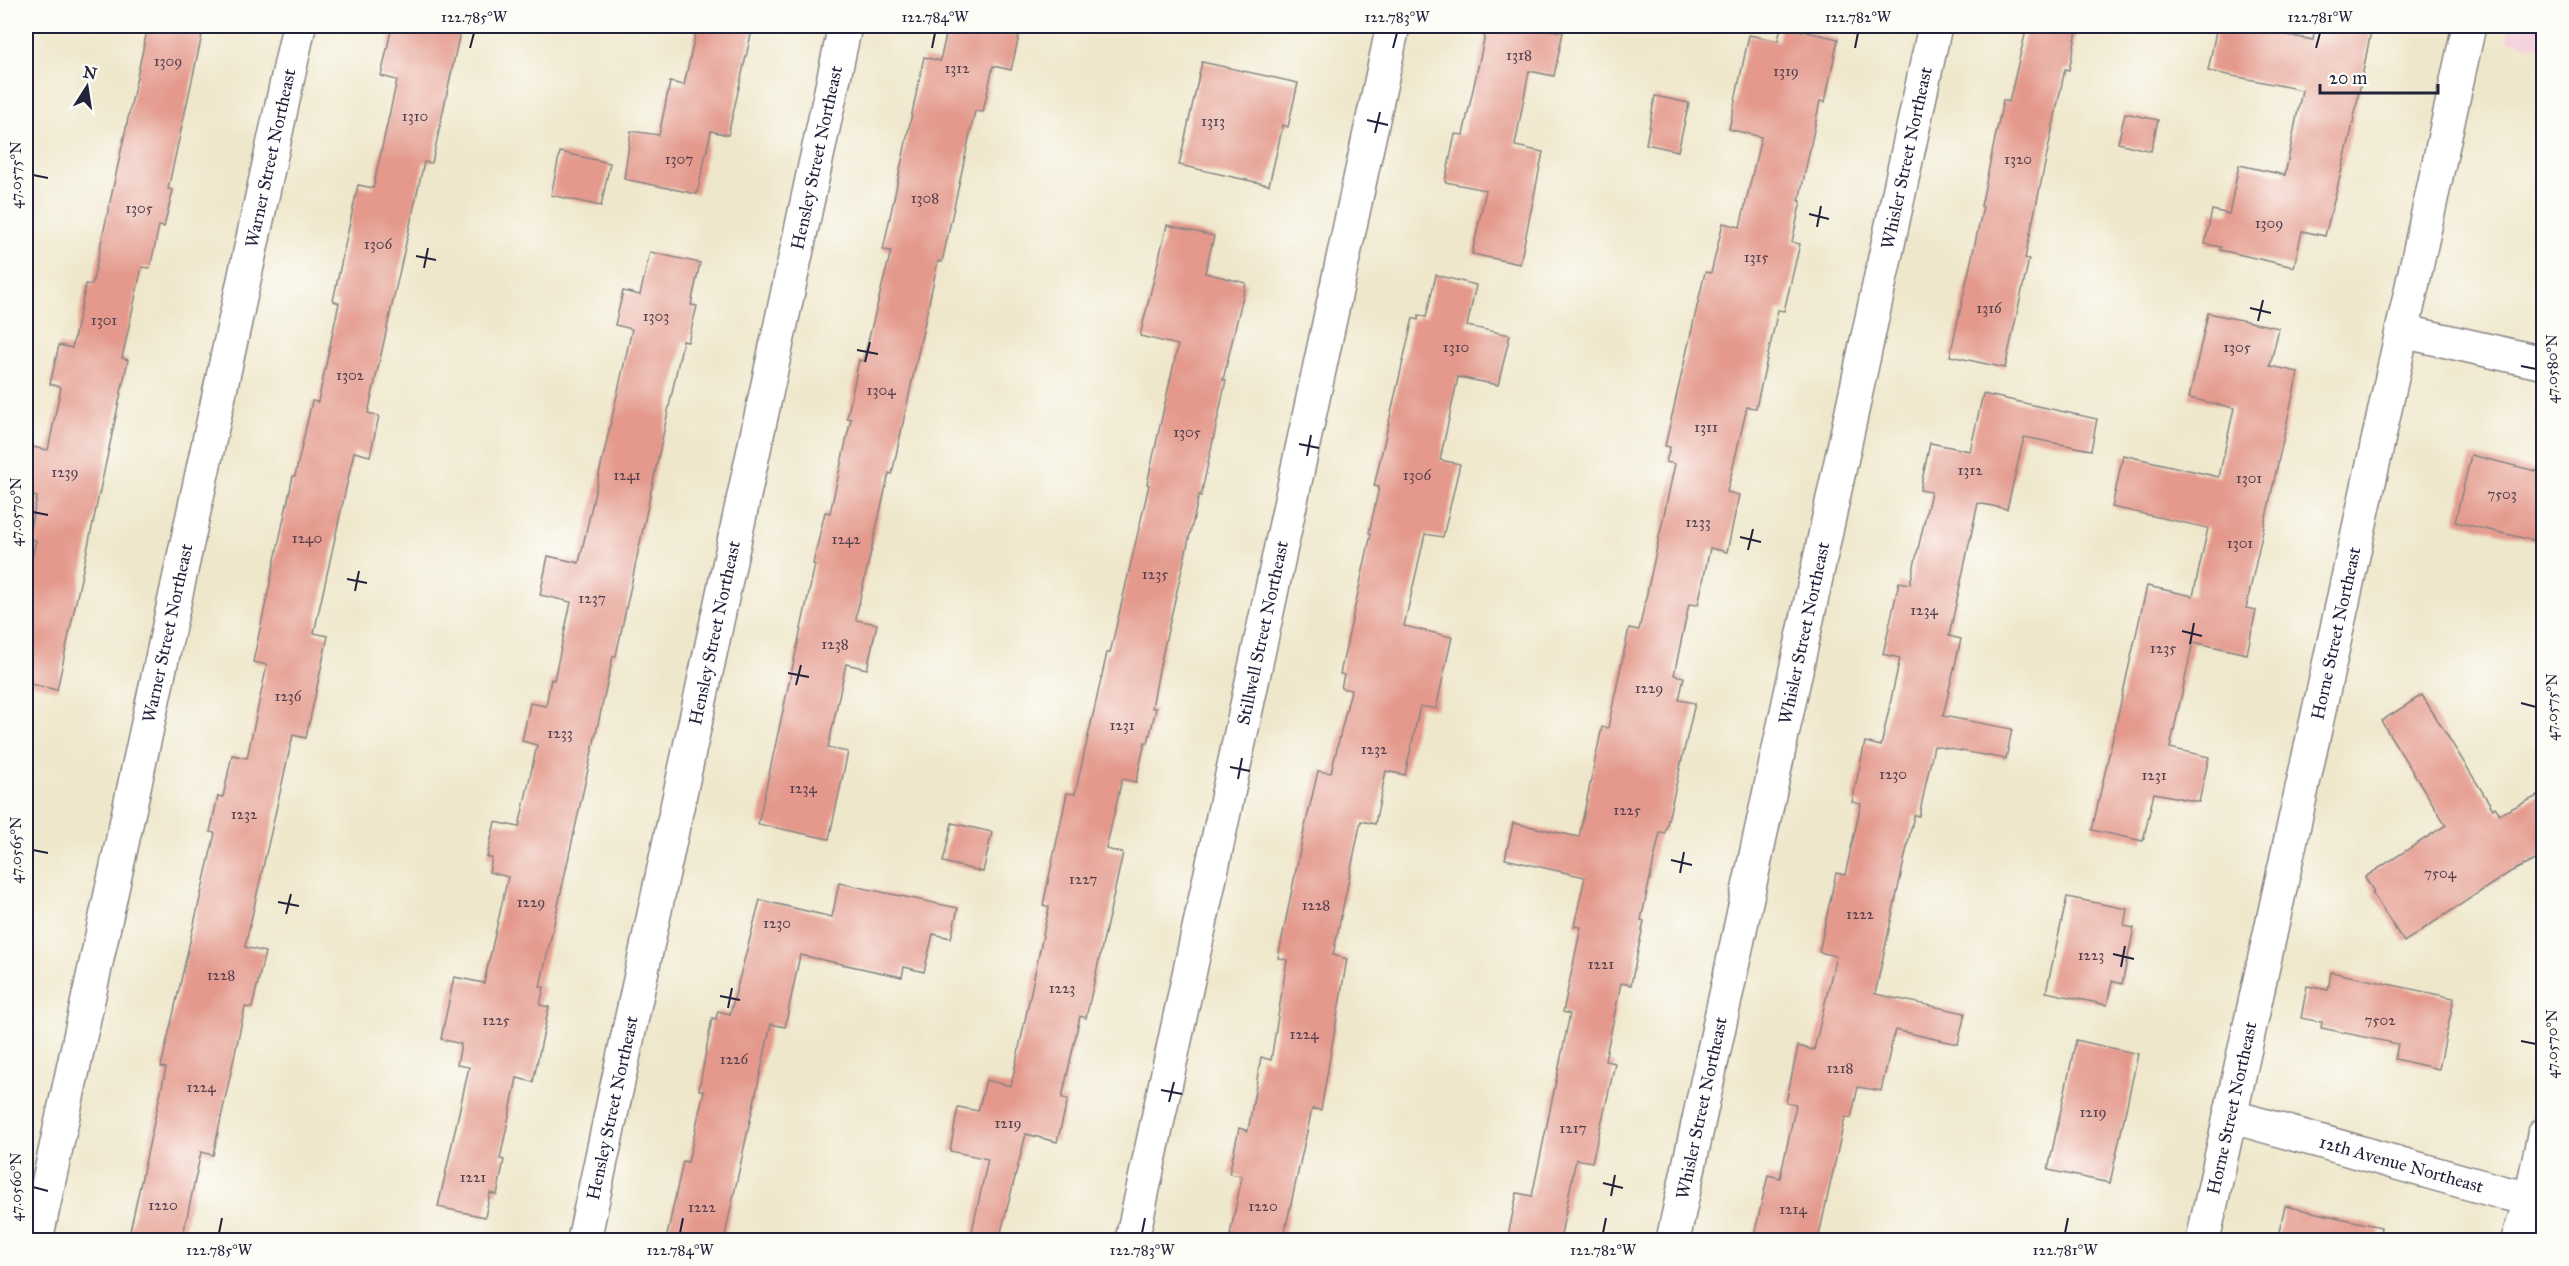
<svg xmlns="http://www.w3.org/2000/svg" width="2569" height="1266" font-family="'IM FELL Great Primer',serif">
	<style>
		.built { fill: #f4cfdc }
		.building { fill: #e4998c }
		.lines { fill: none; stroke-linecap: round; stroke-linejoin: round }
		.minor-casing { stroke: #888483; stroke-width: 36 }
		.minor { stroke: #fff; stroke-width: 33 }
		.ticks { fill: none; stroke: #22223b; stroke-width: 2 }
		.labels { text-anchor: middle; stroke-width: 5; stroke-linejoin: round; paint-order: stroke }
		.number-label { font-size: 15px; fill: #52404f }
		.street-label { font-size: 18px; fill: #22223b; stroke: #fdfcf7 }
		.neatline { fill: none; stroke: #22223b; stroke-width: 2 }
		.ticks-label { font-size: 15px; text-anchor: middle; fill: #22223b }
	</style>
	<rect width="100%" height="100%" fill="#fdfcf7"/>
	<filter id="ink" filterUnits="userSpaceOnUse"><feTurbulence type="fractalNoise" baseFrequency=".0167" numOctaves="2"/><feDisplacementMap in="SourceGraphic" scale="12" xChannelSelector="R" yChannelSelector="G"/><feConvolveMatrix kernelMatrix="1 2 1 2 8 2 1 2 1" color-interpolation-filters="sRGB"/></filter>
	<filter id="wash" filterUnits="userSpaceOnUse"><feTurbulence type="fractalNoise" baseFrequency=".008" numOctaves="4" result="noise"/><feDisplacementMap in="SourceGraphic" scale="24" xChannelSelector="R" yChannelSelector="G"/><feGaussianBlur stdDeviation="1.35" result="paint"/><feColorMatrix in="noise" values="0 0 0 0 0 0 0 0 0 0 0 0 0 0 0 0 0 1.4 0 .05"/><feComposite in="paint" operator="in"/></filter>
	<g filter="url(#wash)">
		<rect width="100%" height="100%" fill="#efe7cb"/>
		<path class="built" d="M2510,26H2543V48L2507,40Z"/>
		<g id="blocks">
			<g class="building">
				<path d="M148,26H204L168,189L173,190L164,227L159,226L150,268L142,267L122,358L128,360L57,690L26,683V586L36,540L28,538L37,497L26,494V446L48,450L61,387L50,384L59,345L72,348L86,284L92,285Z"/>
				<path d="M392,26H430L460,32L432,163L424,162L368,413L379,416L370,456L354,452L314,633L328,636L306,738L293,735L245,947L265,952L252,1008L245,1007L213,1155L201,1152L182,1240H128L166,1068L161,1067L215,833L210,832L218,796L223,797L232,755L247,758L267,665L253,662L293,476H295L312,401L318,402L339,303L333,301L358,185L373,188L397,80L381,76Z"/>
				<path d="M697,26H753L728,135L711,131L697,194L624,179L631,131L659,135L670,82L684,85Z"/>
				<path d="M948,26H1001L1000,32L1019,36L1011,70L993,66L983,112L975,111L942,262L938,261L892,474L889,473L857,612L856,620L877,624L867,669L846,664L828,748L848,752L829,839L758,824L815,565L813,564L825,512L830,513L851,419L847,418L859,360L863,361L891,251L883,250L924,57L940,61Z"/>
				<path d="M1487,26H1526L1563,32L1554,76L1529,71L1515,146L1543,152L1520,264L1472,254L1486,190L1445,182L1455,134L1463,135Z"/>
				<path d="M1781,26L1838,39L1825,102L1820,101L1799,201H1801L1792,242L1800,244L1784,311L1778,310L1756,408L1747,407L1727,492L1739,495L1727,552L1710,548L1698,605L1689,604L1674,675L1684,677L1679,700L1695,703L1665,833L1660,832L1641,920L1644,921L1631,985L1621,983L1605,1061L1615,1063L1606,1104L1592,1162L1576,1159L1560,1240H1507L1517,1193L1532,1196L1570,1014L1563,1012L1581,927L1574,926L1585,877L1505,859L1513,823L1579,837L1602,727L1608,728L1629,628L1639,630L1675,464L1666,462L1670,447L1665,446L1705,272L1711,273L1723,223L1740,227L1761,137L1729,129L1749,35L1778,41Z"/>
				<path d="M2027,26H2078L2069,70L2065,69L2025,258L2029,259L2005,368L1950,356L1983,207L1981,206L2003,100L2009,102Z"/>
				<path d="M2217,26H2243L2313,40L2315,26H2372L2351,133L2325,236L2302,231L2294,267L2220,250L2221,247L2205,244L2212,210L2229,214L2239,165L2285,175L2302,90L2208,71Z"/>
				<path d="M1202,62L1298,83L1288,127L1283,125L1269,185L1179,165Z"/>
				<path d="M1655,96L1689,103L1678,151L1646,144Z"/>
				<path d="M2125,113L2158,120L2151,151L2118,143Z"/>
				<path d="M560,152L610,163L601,206L551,195Z"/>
				<path d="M1167,225L1214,236L1205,273L1246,283L1223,380H1226L1201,496L1199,495L1160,665L1152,708H1156L1148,743L1145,742L1136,782L1122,779L1106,849L1123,853L1086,1018L1080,1016L1062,1098L1068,1099L1057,1142L1026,1134L999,1240H970L988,1159L950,1151L958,1107L978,1111L986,1080L1011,1086L1049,907L1043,905L1067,793L1075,794L1107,653H1110L1149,485L1147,484L1178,345L1140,336Z"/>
				<path d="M650,252L700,263L691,305L697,306L688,342L683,341L616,656H613L540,987H544L540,1005L549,1007L533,1082L517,1078L500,1159L504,1160L497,1195L490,1193L485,1217L438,1207L469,1067L457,1065L461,1044L441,1039L454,977L484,983L508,877L489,872L492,858L487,857L495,822L519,827L537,745L522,741L530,703L546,706L551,679L554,680L571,602L540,595L548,556L579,563L632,329L615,325L623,291L640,295Z"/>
				<path d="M1436,275L1476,285L1467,326L1510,335L1498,385L1458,377L1440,460L1460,464L1443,537L1425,534L1404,626L1452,637L1436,709L1420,706L1405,775L1386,771L1375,824L1361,821L1333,955L1347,959L1321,1110L1312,1109L1283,1240H1253L1230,1235L1242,1176L1229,1174L1239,1128L1248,1131L1261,1057L1271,1060L1287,960L1278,958L1304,831L1318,771L1331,773L1351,690L1341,688L1344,675L1340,674L1371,534L1369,533L1379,487L1374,486L1413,318L1418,320L1419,315L1426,317Z"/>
				<path d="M2208,313L2279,328L2270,366L2298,372L2246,608L2256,610L2247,654L2193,642L2170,748L2209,757L2199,802L2154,793L2143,841L2092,830L2147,586L2193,596L2208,528L2112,507L2123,455L2219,477L2234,408L2189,398Z"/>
				<path d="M1983,394L2097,419L2091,450L2024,437L2007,509L1978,503L1949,636L1961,639L1943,716L2012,729L2006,759L1934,746L1919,816L1914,815L1875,994L1965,1013L1958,1044L1895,1030L1881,1091L1858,1087L1851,1118L1845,1117L1818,1240H1753L1768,1175L1780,1178L1796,1105L1786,1103L1798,1046L1814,1050L1836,956L1819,952L1836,873L1845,875L1861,804L1852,802L1865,742L1881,746L1900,658L1883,654L1899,582L1910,584L1931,492L1920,490L1930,443L1970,451Z"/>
				<path d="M2471,455L2544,473V543L2455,522Z"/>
				<path d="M2422,695L2493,809L2495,807L2500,814L2544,793V856L2510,872L2404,942L2372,893L2374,892L2365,877L2446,825L2381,721Z"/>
				<path d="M952,823L992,832L983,872L943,862Z"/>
				<path d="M839,883L958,908L951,938L933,934L924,972L904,967L902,977L800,955L785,1027L771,1024L724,1240H666L683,1161L688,1162L704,1091L699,1090L712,1018L716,1019L718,1011L730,1014L760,900L832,917Z"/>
				<path d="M2067,897L2127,909L2124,926L2134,928L2122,984L2112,981L2107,1005L2046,992Z"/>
				<path d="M2331,972L2454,998L2439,1069L2395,1059L2398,1044L2321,1028L2322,1022L2301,1018L2307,986L2328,990Z"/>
				<path d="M2076,1040L2138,1054L2110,1183L2048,1170Z"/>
				<path d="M2285,1206L2381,1227L2379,1240H2277Z"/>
			</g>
		</g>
	</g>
	<g filter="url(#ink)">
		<use href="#blocks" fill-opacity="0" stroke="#888483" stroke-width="1.5"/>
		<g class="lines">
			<g class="minor-casing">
				<g id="minor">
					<path d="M2402,331L2544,363"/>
					<path id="s1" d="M2230,1116L2504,1193L2531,1198"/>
					<path id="s2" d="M36,1240L299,26"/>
					<path id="s3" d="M584,1240L845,26"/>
					<path id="s4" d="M1132,1240L1393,26"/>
					<path id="s5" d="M1673,1240L1935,26"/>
					<path id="s6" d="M2203,1240L2469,26"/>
					<path d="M2518,1240L2531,1198L2544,1135"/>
				</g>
			</g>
			<use href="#minor" class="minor"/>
		</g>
	</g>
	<path class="ticks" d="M470,48L474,33M932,48L935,33M1393,48L1397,33M1855,48L1858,33M2316,48L2320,33M1367,120L1388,125M1375,133L1380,112M33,175L48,178M1809,214L1829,219M1817,227L1821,206M416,256L436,260M424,268L428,248M2250,308L2271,313M2258,321L2263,300M857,350L878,354M865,362L870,342M2521,366L2536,369M1299,444L1319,448M1307,456L1311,435M33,512L48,515M1740,537L1761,542M1748,550L1753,529M347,579L367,583M355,591L359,571M2182,631L2202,636M2190,644L2194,623M788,673L809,677M796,685L801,665M2521,703L2536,707M1230,767L1250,771M1238,779L1242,758M33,850L48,853M1671,860L1692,865M1680,873L1684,852M278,902L299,906M286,914L291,894M2113,954L2134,959M2121,967L2125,946M720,996L740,1000M728,1008L732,988M2521,1041L2536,1044M1161,1090L1182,1094M1169,1102L1174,1082M1603,1183L1623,1188M33,1187L48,1191M1611,1196L1615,1175M219,1233L222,1218M680,1233L683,1218M1142,1233L1145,1218M1603,1233L1606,1218M2065,1233L2068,1218"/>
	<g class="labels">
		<g class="number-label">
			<text x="1519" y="60">1318</text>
			<text x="168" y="66">1309</text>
			<text x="957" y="73">1312</text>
			<text x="1786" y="76">1319</text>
			<text x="415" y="121">1310</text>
			<text x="1213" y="126">1313</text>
			<text x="679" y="164">1307</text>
			<text x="2018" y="164">1320</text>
			<text x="925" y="203">1308</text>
			<text x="139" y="213">1305</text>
			<text x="2269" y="228">1309</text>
			<text x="378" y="249">1306</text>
			<text x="1756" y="262">1315</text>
			<text x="1989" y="313">1316</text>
			<text x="656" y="321">1303</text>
			<text x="104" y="325">1301</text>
			<text x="1456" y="352">1310</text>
			<text x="2237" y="352">1305</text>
			<text x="350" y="380">1302</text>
			<text x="881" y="395">1304</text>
			<text x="1706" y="432">1311</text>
			<text x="1187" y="437">1305</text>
			<text x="1970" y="475">1312</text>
			<text x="65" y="477">1239</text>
			<text x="627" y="480">1241</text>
			<text x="1417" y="480">1306</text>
			<text x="2249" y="483">1301</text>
			<text x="2502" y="499">7503</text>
			<text x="1698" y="527">1233</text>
			<text x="307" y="543">1240</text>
			<text x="846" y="544">1242</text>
			<text x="2240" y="548">1301</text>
			<text x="1155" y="579">1235</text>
			<text x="592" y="603">1237</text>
			<text x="1924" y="615">1234</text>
			<text x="835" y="649">1238</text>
			<text x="2163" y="653">1235</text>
			<text x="1649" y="693">1229</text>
			<text x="288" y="701">1236</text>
			<text x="1122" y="730">1231</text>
			<text x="560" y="738">1233</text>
			<text x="1374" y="754">1232</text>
			<text x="1893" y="779">1230</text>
			<text x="2154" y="780">1231</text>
			<text x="803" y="793">1234</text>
			<text x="1627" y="815">1225</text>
			<text x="244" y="819">1232</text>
			<text x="2440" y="878">7504</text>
			<text x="1083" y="884">1227</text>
			<text x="531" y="907">1229</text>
			<text x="1316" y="910">1228</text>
			<text x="1860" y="919">1222</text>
			<text x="777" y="928">1230</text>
			<text x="2091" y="960">1223</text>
			<text x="1601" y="969">1221</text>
			<text x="221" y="980">1228</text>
			<text x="1062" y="993">1223</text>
			<text x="496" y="1025">1225</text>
			<text x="2380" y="1025">7502</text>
			<text x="1304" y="1039">1224</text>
			<text x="734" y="1064">1226</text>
			<text x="1840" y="1073">1218</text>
			<text x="201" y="1092">1224</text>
			<text x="2093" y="1117">1219</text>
			<text x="1008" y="1128">1219</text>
			<text x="1573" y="1133">1217</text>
			<text x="473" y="1182">1221</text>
			<text x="163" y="1210">1220</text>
			<text x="1263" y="1211">1220</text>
			<text x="702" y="1212">1222</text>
			<text x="1793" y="1214">1214</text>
		</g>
		<g class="street-label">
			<text dy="6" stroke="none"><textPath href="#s2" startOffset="1107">Warner Street Northeast</textPath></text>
			<text dy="6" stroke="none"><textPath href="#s3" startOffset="1107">Hensley Street Northeast</textPath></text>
			<text dy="6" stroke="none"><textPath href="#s5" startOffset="1107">Whisler Street Northeast</textPath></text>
			<text dy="6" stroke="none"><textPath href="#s2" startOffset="621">Warner Street Northeast</textPath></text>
			<text dy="6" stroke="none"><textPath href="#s3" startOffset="621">Hensley Street Northeast</textPath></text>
			<text dy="6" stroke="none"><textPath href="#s4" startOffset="621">Stillwell Street Northeast</textPath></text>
			<text dy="6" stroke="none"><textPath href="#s5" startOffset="621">Whisler Street Northeast</textPath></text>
			<text dy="6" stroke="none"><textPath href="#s6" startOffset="621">Horne Street Northeast</textPath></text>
			<text dy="6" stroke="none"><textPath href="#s3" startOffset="135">Hensley Street Northeast</textPath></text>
			<text dy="6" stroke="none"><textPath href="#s5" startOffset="135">Whisler Street Northeast</textPath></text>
			<text dy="6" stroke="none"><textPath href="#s6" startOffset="135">Horne Street Northeast</textPath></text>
			<text dy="6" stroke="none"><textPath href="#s1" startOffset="178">12th Avenue Northeast</textPath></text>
		</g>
	</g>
	<rect width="2569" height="1266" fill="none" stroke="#fdfcf7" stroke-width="66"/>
	<g transform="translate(87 87) rotate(12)" stroke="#fdfcf7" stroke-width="4.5" paint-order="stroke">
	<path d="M0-4.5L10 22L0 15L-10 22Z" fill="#22223b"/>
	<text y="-9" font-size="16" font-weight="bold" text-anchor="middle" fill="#22223b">N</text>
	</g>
	<path d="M2320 84v9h118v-9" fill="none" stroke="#22223b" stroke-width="3"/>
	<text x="2329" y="84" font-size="18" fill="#22223b" stroke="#fdfcf7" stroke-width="4.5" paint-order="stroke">20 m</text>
	<rect x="33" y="33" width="2503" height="1200" class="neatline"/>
	<g class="ticks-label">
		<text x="474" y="22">122.785°W</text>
		<text x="935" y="22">122.784°W</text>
		<text x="1397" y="22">122.783°W</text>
		<text x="1858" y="22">122.782°W</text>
		<text x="2320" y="22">122.781°W</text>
		<text transform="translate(16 175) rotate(-90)" y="5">47.0575°N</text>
		<text transform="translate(2552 369) rotate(-90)" y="5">47.0580°N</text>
		<text transform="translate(16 512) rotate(-90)" y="5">47.0570°N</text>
		<text transform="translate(2552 707) rotate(-90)" y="5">47.0575°N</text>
		<text transform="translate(16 850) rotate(-90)" y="5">47.0565°N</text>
		<text transform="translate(2552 1044) rotate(-90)" y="5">47.0570°N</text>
		<text transform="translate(16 1187) rotate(-90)" y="5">47.0560°N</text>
		<text x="219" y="1255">122.785°W</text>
		<text x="680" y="1255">122.784°W</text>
		<text x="1142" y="1255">122.783°W</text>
		<text x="1603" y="1255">122.782°W</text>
		<text x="2065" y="1255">122.781°W</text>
	</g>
</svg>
